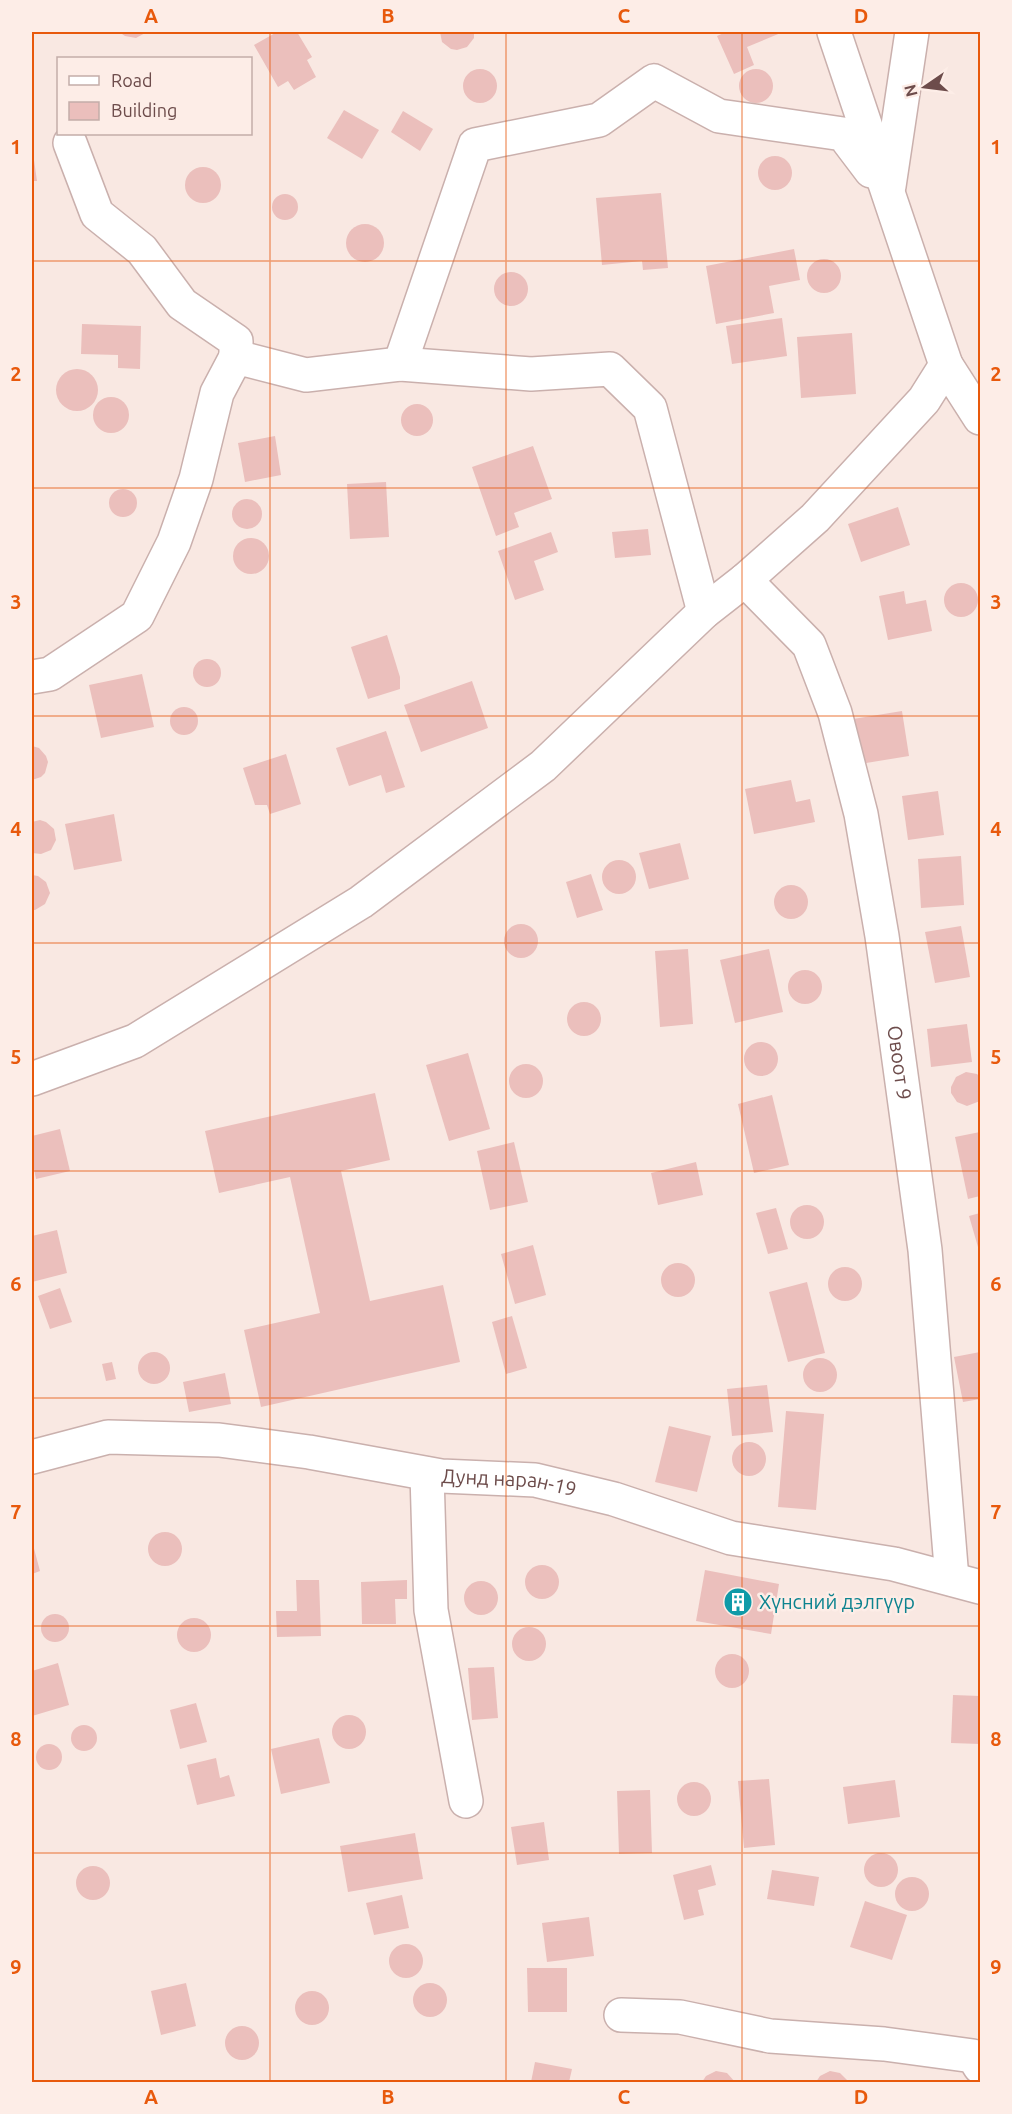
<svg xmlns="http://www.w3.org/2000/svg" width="1012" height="2114" font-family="Ubuntu,sans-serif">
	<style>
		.building { fill: #ebbfbc }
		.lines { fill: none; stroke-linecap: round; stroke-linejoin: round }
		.minor-casing { stroke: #cab0ad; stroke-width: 36 }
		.minor { stroke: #fff; stroke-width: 33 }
		.grid { fill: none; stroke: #e8590c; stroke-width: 1.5; stroke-opacity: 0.55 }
		.labels { text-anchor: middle; stroke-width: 5; stroke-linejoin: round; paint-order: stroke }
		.street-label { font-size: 20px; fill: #6d4c4b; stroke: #fdede7 }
		.culture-label { font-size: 20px; fill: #0d838f; stroke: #fdede7; text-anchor: start }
		.neatline { fill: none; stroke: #e8590c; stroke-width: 2 }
		.grid-label { font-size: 20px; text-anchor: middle; font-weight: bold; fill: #e8590c }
	</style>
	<rect width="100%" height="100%" fill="#f9e8e2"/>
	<g class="building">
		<path d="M119,32H147L136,38L125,36Z"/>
		<path d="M277,32H297L312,57L307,60L316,77L294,90L288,81L278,87L254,45Z"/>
		<path d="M440,32H474V38L467,47L457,50L451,49L442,42Z"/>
		<path d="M726,32H783L747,47L754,65L734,74L717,36Z"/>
		<circle cx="480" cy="86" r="17"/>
		<circle cx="756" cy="86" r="17"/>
		<path d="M344,110L379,130L362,159L327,138Z"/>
		<path d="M403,111L433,129L420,151L391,132Z"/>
		<path d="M32,146L37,181H32Z"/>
		<circle cx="775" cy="173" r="17"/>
		<circle cx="203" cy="185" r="18"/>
		<path d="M661,193L668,268L643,270L642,261L602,265L596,198Z"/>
		<circle cx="285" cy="207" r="13"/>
		<circle cx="365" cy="243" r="19"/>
		<path d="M794,249L800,280L769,286L774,313L716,324L706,266Z"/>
		<circle cx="824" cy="276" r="17"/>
		<circle cx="511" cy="289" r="17"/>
		<path d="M782,318L787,356L732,364L726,326Z"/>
		<path d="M82,324L141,326L140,369L118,368V355L81,354Z"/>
		<path d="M852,333L856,394L801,398L797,337Z"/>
		<circle cx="77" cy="390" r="21"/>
		<circle cx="111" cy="415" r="18"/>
		<circle cx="417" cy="420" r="16"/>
		<path d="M275,436L281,475L245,482L238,443Z"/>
		<path d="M533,446L552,499L514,513L519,527L496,536L472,467Z"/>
		<path d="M386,482L389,537L350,539L347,484Z"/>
		<circle cx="123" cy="503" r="14"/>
		<circle cx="247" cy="514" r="15"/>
		<path d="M898,507L910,545L861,562L848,524Z"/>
		<path d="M648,529L651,555L615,558L612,532Z"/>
		<path d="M551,532L558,552L534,561L544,590L515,600L498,551Z"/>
		<circle cx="251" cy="556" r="18"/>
		<circle cx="961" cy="600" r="17"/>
		<path d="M904,591L906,604L926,600L932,631L888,640L879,596Z"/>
		<path d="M387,635L400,677V689L368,699L351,647Z"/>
		<circle cx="207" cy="673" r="14"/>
		<path d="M142,674L154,727L101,738L89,685Z"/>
		<path d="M472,681L488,728L421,752L404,705Z"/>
		<circle cx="184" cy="721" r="14"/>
		<path d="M902,711L909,756L860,764L853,719Z"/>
		<path d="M386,731L405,787L386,793L381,775L349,786L336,748Z"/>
		<path d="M32,746L39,748L46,756L48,762L45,773L41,777L32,780Z"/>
		<path d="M286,754L301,804L270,814L267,805H255L243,768Z"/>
		<path d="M791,780L796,802L810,799L815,822L754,834L745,789Z"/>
		<path d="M938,791L944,835L908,840L902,796Z"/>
		<path d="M114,814L122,861L74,870L65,824Z"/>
		<path d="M40,820L46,822L54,829L56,840L51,850L41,854L32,853V822Z"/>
		<path d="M680,843L689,879L649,889L639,853Z"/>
		<path d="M961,856L964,905L921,908L918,859Z"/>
		<circle cx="619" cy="877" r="17"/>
		<path d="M591,874L603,910L577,918L566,882Z"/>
		<path d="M32,875L38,876L46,882L50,893L45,904L35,910H32Z"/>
		<circle cx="791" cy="902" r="17"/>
		<circle cx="521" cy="941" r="17"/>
		<path d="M961,926L970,977L935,983L925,932Z"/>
		<path d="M688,949L693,1024L660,1027L655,951Z"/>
		<path d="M769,949L783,1012L735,1023L720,960Z"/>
		<circle cx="805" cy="987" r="17"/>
		<circle cx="584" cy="1019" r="17"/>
		<path d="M967,1024L972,1062L931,1067L927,1029Z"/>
		<circle cx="761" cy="1059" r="17"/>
		<path d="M468,1053L490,1129L449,1141L426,1065Z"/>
		<circle cx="526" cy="1081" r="17"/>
		<path d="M966,1072L977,1074L980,1077V1101L967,1106L957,1102L951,1093V1087L956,1077Z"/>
		<path d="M375,1093L390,1160L341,1171L370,1301L443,1285L460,1362L261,1407L244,1330L320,1313L290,1177L219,1193L205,1131Z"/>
		<path d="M772,1095L789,1165L754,1173L738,1104Z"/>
		<path d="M60,1129L70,1171L36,1179L32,1159V1136Z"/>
		<path d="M980,1132V1196L968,1199L955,1137Z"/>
		<path d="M514,1142L528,1202L490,1210L477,1151Z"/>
		<path d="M696,1162L703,1195L658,1205L651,1173Z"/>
		<circle cx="807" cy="1222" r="17"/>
		<path d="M776,1208L788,1249L768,1254L756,1213Z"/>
		<path d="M980,1213V1246L978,1247L969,1216Z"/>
		<path d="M57,1230L67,1273L32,1282V1236Z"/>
		<path d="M533,1245L546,1295L515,1304L501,1254Z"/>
		<circle cx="678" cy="1280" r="17"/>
		<circle cx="845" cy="1284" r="17"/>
		<path d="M807,1282L825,1353L788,1362L769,1292Z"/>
		<path d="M60,1288L72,1322L50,1329L38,1296Z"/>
		<path d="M512,1316L527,1368L506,1374L492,1322Z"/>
		<circle cx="154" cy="1368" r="16"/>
		<path d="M980,1352V1399L963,1402L954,1357Z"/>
		<circle cx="820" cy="1375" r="17"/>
		<path d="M112,1362L116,1379L106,1381L102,1364Z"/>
		<path d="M225,1373L231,1404L189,1412L183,1382Z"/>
		<path d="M767,1385L773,1432L732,1436L727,1389Z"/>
		<path d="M786,1411L824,1414L816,1510L778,1507Z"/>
		<path d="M669,1426L711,1436L697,1492L655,1482Z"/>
		<circle cx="749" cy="1459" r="17"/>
		<circle cx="165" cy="1549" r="17"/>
		<path d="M32,1541L40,1571L32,1574Z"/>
		<circle cx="542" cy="1582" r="17"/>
		<path d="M705,1570L779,1584L771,1634L696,1621Z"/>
		<path d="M296,1580H319L321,1636L277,1637L276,1611H297Z"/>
		<path d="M407,1580V1599H395L396,1624H362L361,1582Z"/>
		<circle cx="481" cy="1598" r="17"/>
		<circle cx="55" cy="1628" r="14"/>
		<circle cx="194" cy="1635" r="17"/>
		<circle cx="529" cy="1644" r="17"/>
		<circle cx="732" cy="1671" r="17"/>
		<path d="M58,1663L69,1705L32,1716V1671Z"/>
		<path d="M494,1667L498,1718L472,1720L468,1668Z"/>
		<path d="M953,1695L980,1696V1744L951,1743Z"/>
		<path d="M196,1703L207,1742L180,1749L170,1710Z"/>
		<circle cx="349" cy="1732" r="17"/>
		<circle cx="84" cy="1738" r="13"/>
		<path d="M319,1738L330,1783L281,1794L271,1749Z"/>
		<circle cx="49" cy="1757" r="13"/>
		<path d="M216,1758L220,1778L229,1775L235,1796L197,1805L187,1765Z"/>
		<path d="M769,1779L775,1845L744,1848L738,1781Z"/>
		<path d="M895,1780L900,1817L848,1824L843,1787Z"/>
		<circle cx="694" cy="1799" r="17"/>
		<path d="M650,1790L652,1853L619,1854L617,1791Z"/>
		<path d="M544,1822L549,1860L517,1865L511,1827Z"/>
		<path d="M415,1833L423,1879L348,1892L340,1846Z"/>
		<circle cx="881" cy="1870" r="17"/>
		<path d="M711,1865L716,1885L698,1890L704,1915L684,1920L673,1875Z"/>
		<circle cx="93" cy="1883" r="17"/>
		<path d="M772,1870L819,1877L814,1906L767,1899Z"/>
		<circle cx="912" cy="1894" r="17"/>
		<path d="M402,1895L409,1928L374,1935L366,1903Z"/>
		<path d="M865,1901L907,1915L892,1960L850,1947Z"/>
		<path d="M589,1917L594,1956L547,1962L542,1923Z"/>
		<circle cx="406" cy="1961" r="17"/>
		<path d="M527,1968H567V2012H528Z"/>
		<path d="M186,1983L196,2026L161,2035L151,1991Z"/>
		<circle cx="430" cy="2000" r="17"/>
		<circle cx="312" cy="2008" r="17"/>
		<circle cx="242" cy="2043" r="17"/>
		<path d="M535,2062L572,2069L569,2082H531Z"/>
		<path d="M716,2071L727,2073L735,2082H702L706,2076Z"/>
		<path d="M830,2071L840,2073L849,2082H816L820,2076Z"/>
	</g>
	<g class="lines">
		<g class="minor-casing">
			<g id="minor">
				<path d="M70,143L97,214L142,250L182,304L236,341V357"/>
				<path d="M889,186L912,32"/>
				<path d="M400,364L475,145L599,120L654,81L719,116L843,134L871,171"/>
				<path d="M946,365L980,418"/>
				<path id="s1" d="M745,580L809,645L835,713L861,814L882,936L925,1250L952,1579"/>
				<path d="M32,677L50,674L137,616L174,542L196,479L217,393L236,357L306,375L400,364L531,374L610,369L650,408L704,612"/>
				<path d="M32,1079L135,1041L361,902L543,766L704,612L745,580L815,518L924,400L946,365L834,32"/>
				<path id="s2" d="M32,1457L108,1437L219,1440L309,1452L441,1476L535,1480L614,1499L731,1538L894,1564L980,1587"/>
				<path d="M427,1474L431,1610L466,1801"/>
				<path d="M621,2015L680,2017L770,2036L884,2044L973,2056L980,2067"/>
			</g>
		</g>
		<use href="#minor" class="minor"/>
	</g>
	<path class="grid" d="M270,32V2082M506,32V2082M742,32V2082M32,261H980M32,488H980M32,716H980M32,943H980M32,1171H980M32,1398H980M32,1626H980M32,1853H980"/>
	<defs>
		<g id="building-disc" transform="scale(1.5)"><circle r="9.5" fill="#0f9aa8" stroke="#fdede7"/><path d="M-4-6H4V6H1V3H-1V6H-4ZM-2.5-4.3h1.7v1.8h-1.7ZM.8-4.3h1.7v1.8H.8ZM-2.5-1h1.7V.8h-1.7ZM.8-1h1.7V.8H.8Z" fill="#fff"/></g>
	</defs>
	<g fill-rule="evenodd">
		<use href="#building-disc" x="738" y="1602"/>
	</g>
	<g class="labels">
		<g class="street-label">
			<text dy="7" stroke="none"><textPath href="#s1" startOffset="520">Овоот 9</textPath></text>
			<text dy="7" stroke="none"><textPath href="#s2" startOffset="483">Дунд наран-19</textPath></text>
		</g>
		<g class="culture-label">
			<text x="759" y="1609">Хүнсний дэлгүүр</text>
		</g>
	</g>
	<rect width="1012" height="2114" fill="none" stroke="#fdede7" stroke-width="66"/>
	<rect x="57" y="57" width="195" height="78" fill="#fdede7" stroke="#c3ada9" stroke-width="1.5"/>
	<rect x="69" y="76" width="30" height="9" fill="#ffffff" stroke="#c3ada9" stroke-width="1.5"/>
	<text x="111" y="87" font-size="18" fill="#6d4c4b">Road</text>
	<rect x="69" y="102" width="30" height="18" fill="#ebbfbc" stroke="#c3ada9" stroke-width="1.5"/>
	<text x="111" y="117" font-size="18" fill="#6d4c4b">Building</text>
	<g transform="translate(925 87) rotate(256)" stroke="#fdede7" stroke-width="4.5" paint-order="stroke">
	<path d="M0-4.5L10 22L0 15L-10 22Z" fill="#6d4c4b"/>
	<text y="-9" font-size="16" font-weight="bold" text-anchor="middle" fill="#6d4c4b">N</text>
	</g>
	<rect x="33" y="33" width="946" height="2048" class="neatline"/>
	<g class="grid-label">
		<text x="151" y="23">A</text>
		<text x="388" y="23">B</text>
		<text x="624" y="23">C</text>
		<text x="861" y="23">D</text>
		<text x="16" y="154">1</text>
		<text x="996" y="154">1</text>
		<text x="16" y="381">2</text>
		<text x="996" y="381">2</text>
		<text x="16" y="609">3</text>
		<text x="996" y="609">3</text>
		<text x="16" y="836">4</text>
		<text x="996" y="836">4</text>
		<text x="16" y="1064">5</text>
		<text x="996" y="1064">5</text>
		<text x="16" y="1291">6</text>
		<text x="996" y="1291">6</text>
		<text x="16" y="1519">7</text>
		<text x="996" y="1519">7</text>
		<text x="16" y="1746">8</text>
		<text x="996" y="1746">8</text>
		<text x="16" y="1974">9</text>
		<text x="996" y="1974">9</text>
		<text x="151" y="2104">A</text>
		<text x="388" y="2104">B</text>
		<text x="624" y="2104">C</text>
		<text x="861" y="2104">D</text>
	</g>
</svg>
